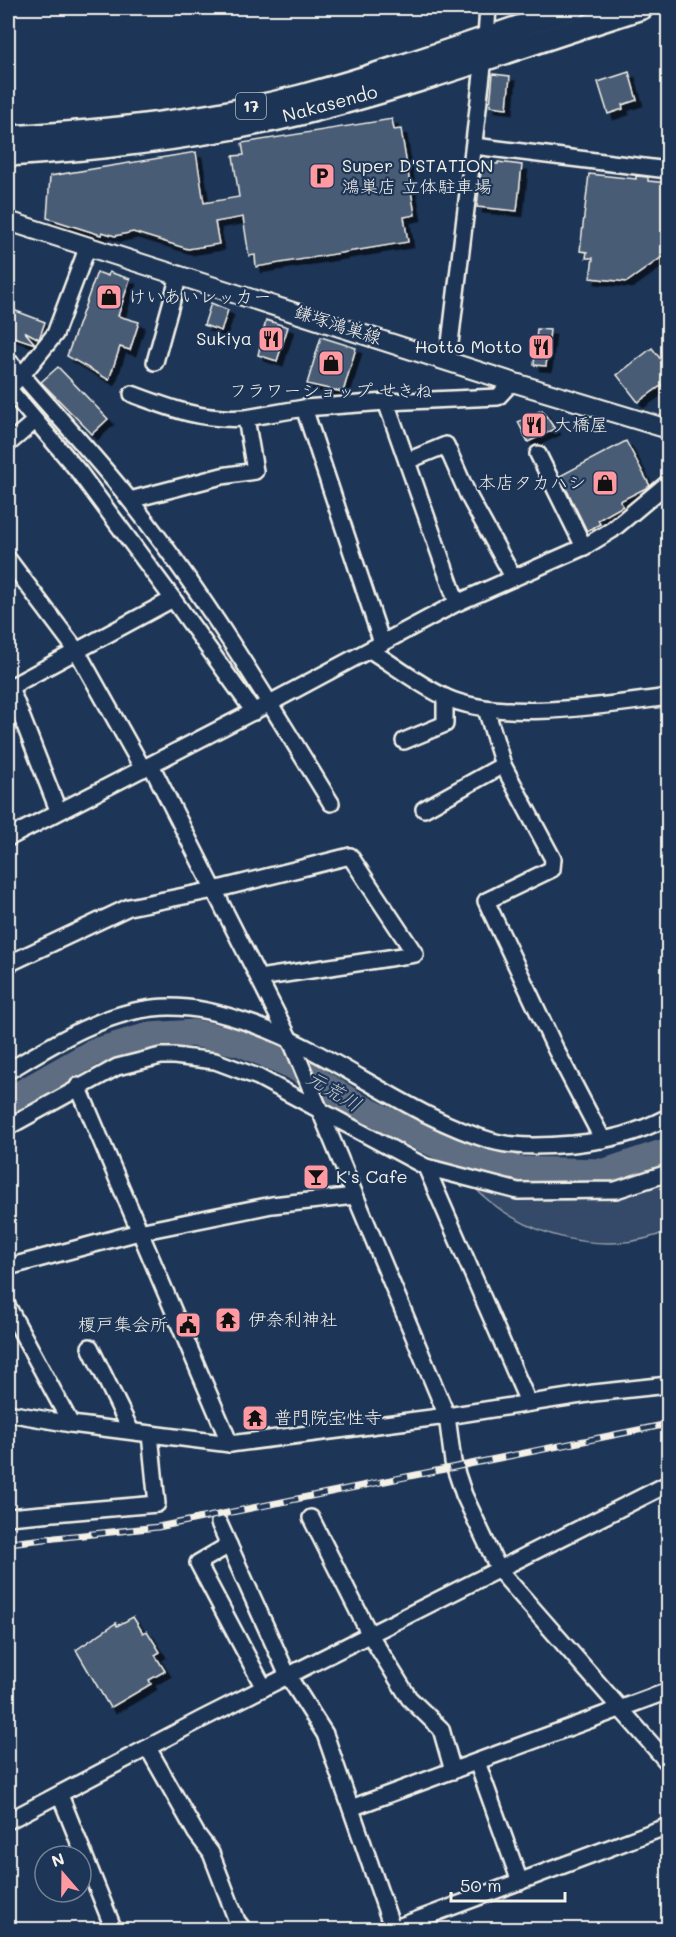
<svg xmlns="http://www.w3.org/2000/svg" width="676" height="1937" font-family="Mali,'Klee One',sans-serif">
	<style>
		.green { fill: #354a67; stroke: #949ea8; stroke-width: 1.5 }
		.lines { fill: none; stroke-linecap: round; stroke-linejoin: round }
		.stream { stroke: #9aa2ab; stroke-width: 4.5 }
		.river { stroke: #5e6d82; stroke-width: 27 }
		.building { fill: #485b74; stroke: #f4f1e8; stroke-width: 1.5; filter: url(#shadow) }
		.minor-casing { stroke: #f4f1e8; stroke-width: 20 }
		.major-casing { stroke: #f4f1e8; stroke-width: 22 }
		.highway-casing { stroke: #f4f1e8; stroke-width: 26 }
		.minor { stroke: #1d3557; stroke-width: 15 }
		.major { stroke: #1d3557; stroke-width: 18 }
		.highway { stroke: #1d3557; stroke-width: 21 }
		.rail-casing { stroke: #f4f1e8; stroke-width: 7 }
		.rail { stroke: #1d3557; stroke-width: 4.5; stroke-dasharray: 14; stroke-linecap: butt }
		.labels { text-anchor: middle; stroke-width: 4.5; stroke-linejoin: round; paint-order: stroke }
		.shield { fill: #1d3557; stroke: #b4b9bc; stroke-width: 1.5 }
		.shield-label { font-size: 16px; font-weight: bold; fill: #f4f1e8 }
		.street-label { font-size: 18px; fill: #f4f1e8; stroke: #1d3557 }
		.poi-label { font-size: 18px; fill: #f4f1e8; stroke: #1d3557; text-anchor: start }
		.water-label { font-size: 20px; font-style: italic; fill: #c0c3c4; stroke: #1d3557 }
	</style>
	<defs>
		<filter id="shadow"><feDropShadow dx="5.5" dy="5.5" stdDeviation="0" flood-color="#0009"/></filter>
	</defs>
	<rect width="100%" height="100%" fill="#1d3557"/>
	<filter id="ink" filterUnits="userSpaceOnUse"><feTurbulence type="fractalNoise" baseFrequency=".0167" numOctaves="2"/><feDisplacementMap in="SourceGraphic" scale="12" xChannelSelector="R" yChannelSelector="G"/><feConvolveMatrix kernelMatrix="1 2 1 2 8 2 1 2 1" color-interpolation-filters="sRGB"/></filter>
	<g filter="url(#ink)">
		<path class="green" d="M668,1178V1231C604,1259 519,1236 472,1185C517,1202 573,1203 620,1195C636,1192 653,1184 668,1178Z"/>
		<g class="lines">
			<path class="stream" d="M516,1170L518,1150"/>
			<path class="river" d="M8,1101L94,1052L149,1036L194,1033L241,1043L292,1065L359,1107L444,1148L516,1170L605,1172L668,1151"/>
		</g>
		<g class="building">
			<path d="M629,72L637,100L622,105L623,109L608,114L598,82Z"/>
			<path d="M493,74L510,76L507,108L490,106Z"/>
			<path d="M392,119L394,130L401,129L415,215L404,217L408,242L256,267L255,255L249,256L243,217L215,222L219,244L188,249L133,232L115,236L102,232L101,235L47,218L50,176L196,152L204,203L239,197L233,156L244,155L242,143Z"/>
			<path d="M498,162L522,165L517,211L477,207L482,163L498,164Z"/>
			<path d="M589,174L636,179V176L648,177V181L669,183V252L627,282L590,278L593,258H586L587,252L580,251Z"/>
			<path d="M97,272L108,276L109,272L130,279L118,316L139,322L130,350L120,347L109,380L67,356Z"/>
			<path d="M211,303L228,310L221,331L204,325Z"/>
			<path d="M8,308L45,322L39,339L24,331L35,344L8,335Z"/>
			<path d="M266,320L288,327L277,361L258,355Z"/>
			<path d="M537,329L550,330L546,366L534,365Z"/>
			<path d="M321,337L356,348L343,392L307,384Z"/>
			<path d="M652,348L669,370V380L638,402L617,375Z"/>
			<path d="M58,367L108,419L92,434L41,382Z"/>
			<path d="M542,410L555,429L528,442L518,422Z"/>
			<path d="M626,441L650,486L620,501L623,506L598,520L600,524L587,531L560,476Z"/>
			<path d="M133,1617L143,1633L147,1631L160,1652L155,1655L165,1671L149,1680L151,1684L110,1708L76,1650L116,1623L117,1626Z"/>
		</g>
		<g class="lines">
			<g class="minor-casing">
				<g id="minor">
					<path d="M486,37L488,8"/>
					<path d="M474,146L668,170"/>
					<path d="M8,360L22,375L55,334L88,246"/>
					<path d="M448,360L484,58"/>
					<path d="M155,362L179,275"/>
					<path d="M8,388L79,472L173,599L10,687L58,810"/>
					<path d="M8,389L22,375C57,416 95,456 129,499C204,594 268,700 331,803"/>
					<path d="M132,394C172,409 203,421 246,418"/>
					<path d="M304,408L382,643"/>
					<path d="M8,444L35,421"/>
					<path d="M538,454L584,547"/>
					<path d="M407,461L446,445L468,495L513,577"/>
					<path d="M130,500L222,476L255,471L246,418L304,408L386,402"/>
					<path d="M8,559L77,651L143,769"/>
					<path d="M173,599L254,712"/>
					<path d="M457,603L386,402L498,397L512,382"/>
					<path d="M370,650C394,665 419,685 445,697C501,723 607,705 668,697"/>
					<path d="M486,709L503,765L553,859L552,869L486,901L556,1050L603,1140"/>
					<path d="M404,741L445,724V697"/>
					<path d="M151,765L293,1046L447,1416L453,1462L464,1495L499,1570L668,1763"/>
					<path d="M424,809L503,765"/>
					<path d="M8,838L270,703L457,603L584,547L612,530L668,483"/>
					<path d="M8,964L129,907L214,890L350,856L415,954L259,978"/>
					<path d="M8,1071C52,1045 100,1014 153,1008C188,1004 222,1013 255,1025C338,1055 407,1116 492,1141C516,1148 548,1146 573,1144C610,1140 635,1134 668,1117"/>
					<path d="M78,1086L230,1444"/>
					<path d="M8,1127L117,1067L161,1056H174L215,1061L258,1077L426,1167L518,1191L616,1190L668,1173"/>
					<path d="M426,1167L528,1402"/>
					<path d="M8,1267L139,1232L272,1205L355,1196"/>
					<path d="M8,1307L71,1424"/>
					<path d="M90,1347L131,1431"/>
					<path d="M8,1413L71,1424L230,1444L447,1416L594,1393L668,1385"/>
					<path d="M8,1517L157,1504L150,1434"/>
					<path d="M311,1518L370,1635L409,1698L441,1729L453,1771"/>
					<path d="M219,1523L288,1676L325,1734L393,1930"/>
					<path d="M229,1545L198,1563L264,1688"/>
					<path d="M148,1748L196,1833L211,1853L237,1921L244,1930"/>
					<path d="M477,1762L520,1882"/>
					<path d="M60,1795L114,1930"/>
					<path d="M351,1808L668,1691"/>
					<path d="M8,1821L202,1719L668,1484"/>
					<path d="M390,1930L668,1826"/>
				</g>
			</g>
			<g class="major-casing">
				<path id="major" d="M8,221L512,382L668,429"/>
			</g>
			<g class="highway-casing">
				<g id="highway">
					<path d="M8,137C106,131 205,121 301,96C393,71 484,38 575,8"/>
					<path d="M8,155C107,149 206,137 304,113C418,85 530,43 642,8"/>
				</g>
			</g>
			<use href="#minor" class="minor"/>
			<use href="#major" class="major"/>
			<use href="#highway" class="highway"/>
			<g class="rail-casing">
				<path id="rail" d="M8,1543L158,1527L668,1424"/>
			</g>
			<use href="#rail" class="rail"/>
		</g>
	</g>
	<defs>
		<g id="parking-square" transform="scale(1.35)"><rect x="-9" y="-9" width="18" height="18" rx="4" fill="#ff9aa2" stroke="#1d3557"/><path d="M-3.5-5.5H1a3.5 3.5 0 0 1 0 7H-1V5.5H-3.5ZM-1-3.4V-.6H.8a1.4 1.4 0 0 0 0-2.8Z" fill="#111"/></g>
		<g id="shop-square" transform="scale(1.35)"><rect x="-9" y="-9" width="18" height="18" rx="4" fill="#ff9aa2" stroke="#1d3557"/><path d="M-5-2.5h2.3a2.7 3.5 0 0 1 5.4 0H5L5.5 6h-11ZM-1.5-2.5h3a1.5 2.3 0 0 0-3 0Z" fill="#111"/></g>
		<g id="restaurant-square" transform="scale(1.35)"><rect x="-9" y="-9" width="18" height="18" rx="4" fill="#ff9aa2" stroke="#1d3557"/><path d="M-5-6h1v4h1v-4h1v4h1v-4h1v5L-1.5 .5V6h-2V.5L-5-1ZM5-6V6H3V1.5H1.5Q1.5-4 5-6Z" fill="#111"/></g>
		<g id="bar-square" transform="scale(1.35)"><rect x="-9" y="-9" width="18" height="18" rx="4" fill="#ff9aa2" stroke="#1d3557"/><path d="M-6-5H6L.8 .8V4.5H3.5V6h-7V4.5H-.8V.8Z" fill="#111"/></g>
		<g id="temple-square" transform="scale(1.35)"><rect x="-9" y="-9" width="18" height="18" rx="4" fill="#ff9aa2" stroke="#1d3557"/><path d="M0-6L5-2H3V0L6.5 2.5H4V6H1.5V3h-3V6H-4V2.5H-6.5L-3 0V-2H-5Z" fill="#111"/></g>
		<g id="civic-square" transform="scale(1.35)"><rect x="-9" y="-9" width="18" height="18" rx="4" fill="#ff9aa2" stroke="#1d3557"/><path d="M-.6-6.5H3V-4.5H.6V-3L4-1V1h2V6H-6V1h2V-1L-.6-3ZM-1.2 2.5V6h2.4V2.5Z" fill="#111"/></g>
	</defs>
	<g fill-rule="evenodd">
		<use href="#parking-square" x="322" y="176"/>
		<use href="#shop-square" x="109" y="297"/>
		<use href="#restaurant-square" x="271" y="339"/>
		<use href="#restaurant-square" x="541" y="347"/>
		<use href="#shop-square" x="331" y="363"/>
		<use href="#restaurant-square" x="534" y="425"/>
		<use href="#shop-square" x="605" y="483"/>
		<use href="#bar-square" x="316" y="1177"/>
		<use href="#temple-square" x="228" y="1320"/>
		<use href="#civic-square" x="188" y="1325"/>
		<use href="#temple-square" x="255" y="1418"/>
	</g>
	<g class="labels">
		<rect class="shield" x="236" y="93" width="30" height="26" rx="4.5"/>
		<g class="shield-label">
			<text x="251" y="112">17</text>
		</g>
		<g class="street-label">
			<text transform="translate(330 104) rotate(-15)" y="6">Nakasendo</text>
			<text transform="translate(338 325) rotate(18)" y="6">鎌塚鴻巣線</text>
		</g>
		<g class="poi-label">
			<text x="342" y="172">Super D'STATION<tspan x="342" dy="21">鴻巣店 立体駐車場</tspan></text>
			<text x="128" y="303">けいあいレッカー</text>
			<text x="252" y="345" text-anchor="end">Sukiya</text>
			<text x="522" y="353" text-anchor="end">Hotto Motto</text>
			<text x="331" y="397" text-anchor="middle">フラワーショップ せきね</text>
			<text x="554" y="431">大橋屋</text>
			<text x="586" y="489" text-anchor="end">本店タカハシ</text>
			<text x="336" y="1183">K's Cafe</text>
			<text x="248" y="1326">伊奈利神社</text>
			<text x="168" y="1331" text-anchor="end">榎戸集会所</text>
			<text x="274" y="1424">普門院宝性寺</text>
		</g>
		<g class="water-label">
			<text transform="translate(334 1091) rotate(31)" y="7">元荒川</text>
		</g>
	</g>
	<rect width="676" height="1937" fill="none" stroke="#1d3557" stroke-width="30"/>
	<rect x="15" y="15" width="646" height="1907" fill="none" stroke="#f4f1e8" stroke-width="2" filter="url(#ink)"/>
	<g transform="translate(63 1874) rotate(340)"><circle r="28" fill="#1d3557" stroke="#738091" stroke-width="1.5"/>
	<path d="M0-4.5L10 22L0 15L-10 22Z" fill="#ff9aa2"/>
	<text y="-9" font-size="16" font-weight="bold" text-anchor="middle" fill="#f4f1e8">N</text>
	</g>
	<path d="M451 1892v9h114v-9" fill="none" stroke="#f4f1e8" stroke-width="3"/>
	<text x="460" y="1892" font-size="18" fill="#f4f1e8" stroke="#1d3557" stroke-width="4.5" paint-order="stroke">50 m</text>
</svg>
